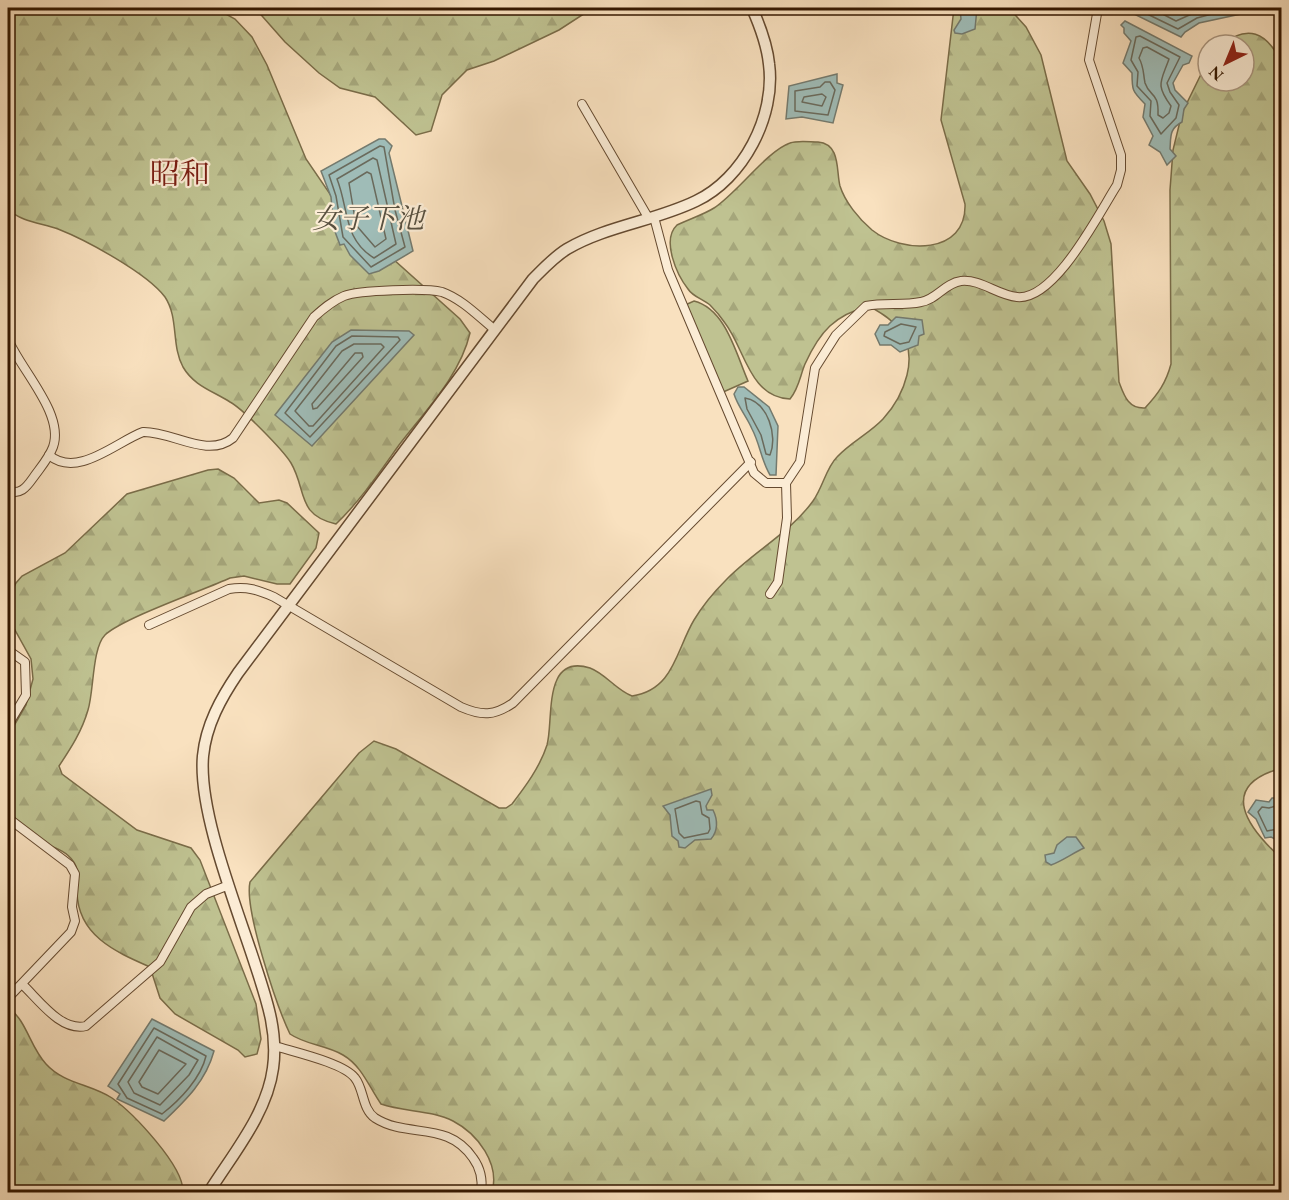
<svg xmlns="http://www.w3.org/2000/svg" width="1289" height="1200" font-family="'EB Garamond','Noto Serif JP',serif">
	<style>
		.forest { fill: url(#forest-firs); stroke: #7a6c48; stroke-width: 1.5 }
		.park { fill: #bfc291; stroke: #7a6c48; stroke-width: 1.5 }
		.water { fill: #9fbcb7; stroke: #747a6e; stroke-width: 1.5 }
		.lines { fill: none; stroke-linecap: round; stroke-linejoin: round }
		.shore { stroke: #6a6a5c; stroke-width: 1.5 }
		.minor-casing { stroke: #654a30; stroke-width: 10 }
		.tertiary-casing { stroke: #654a30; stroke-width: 13 }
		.minor { stroke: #fbecd5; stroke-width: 8 }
		.tertiary { stroke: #fbecd5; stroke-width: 10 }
		.labels { text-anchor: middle; stroke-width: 4.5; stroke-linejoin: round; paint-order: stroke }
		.water-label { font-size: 28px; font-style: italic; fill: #595140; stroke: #fbecd5 }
		.quarter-label { font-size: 30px; fill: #7a1f14; stroke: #fbecd5 }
	</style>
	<defs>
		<pattern id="forest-firs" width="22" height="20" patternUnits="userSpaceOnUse" patternTransform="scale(1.5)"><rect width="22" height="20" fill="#bfc291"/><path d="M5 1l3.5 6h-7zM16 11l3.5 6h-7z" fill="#a5a67b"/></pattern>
	</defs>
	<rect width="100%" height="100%" fill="#f9e1bf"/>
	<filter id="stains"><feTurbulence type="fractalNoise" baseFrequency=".00333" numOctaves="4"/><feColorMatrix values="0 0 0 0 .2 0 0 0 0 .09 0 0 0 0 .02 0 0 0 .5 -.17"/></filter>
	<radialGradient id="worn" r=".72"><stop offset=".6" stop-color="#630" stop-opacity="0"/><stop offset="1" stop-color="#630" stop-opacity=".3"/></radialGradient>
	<g class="forest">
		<path d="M8,8H215L235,19L252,37L267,65L306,159L345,216L460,319L470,333C460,376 425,411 399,445C379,473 361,500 336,524C296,515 307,490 291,463C283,450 243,409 230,402C213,391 194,386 183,367C171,345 179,318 165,297C147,273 86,240 58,229C41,223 21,222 8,209Z"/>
		<path d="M255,8H593L559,30L494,61L467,70L442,95L431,131L416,135L375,97L340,88L319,73L285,42Z"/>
		<path d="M954,8H1009L1026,27L1041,55L1067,161L1090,194L1104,221L1111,244L1119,382C1124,395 1128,409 1145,408C1158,394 1166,383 1171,364L1170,190L1173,150L1182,113L1208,60V81H1244V45H1221C1248,24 1266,32 1281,61L1282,768C1216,786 1248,828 1281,858V1192H492C500,1164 478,1134 453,1121C432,1110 404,1112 381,1104C369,1087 362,1066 343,1055C326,1045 306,1045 290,1034C277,1007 244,909 250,882L359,753L374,741L396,749L499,808H506L512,804C525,787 540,767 547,745C554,720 542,653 590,668C606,674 616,690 632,696C674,690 676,650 694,620C703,605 714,592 726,580C753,552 790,533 813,501C823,487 826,468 837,457C851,442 870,433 883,419C904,396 921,355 898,328C891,318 879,312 869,306C835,315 820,331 805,364C800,376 799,388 790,399C749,397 745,349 725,323C721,317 715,310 710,305C703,299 693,297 688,289C677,275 661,240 677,225C689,219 703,215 714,208C737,193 767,151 790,143C798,140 810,142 818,142C841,144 836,171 840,186C845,202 859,219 872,230C902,254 967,255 965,204L941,120Z"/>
		<path d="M218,469L234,478L259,503L279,500L287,503L319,533L316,548L290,584H277L244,576L230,578C204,590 123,618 105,635C92,648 94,691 88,710C82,731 71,748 59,766L62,774L137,830L191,848L200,860L256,1004L261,1039L257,1054L245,1057L238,1050L175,1014L160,998L150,967C116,952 78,936 77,892C77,882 80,870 73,861C62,845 42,847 29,835C21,828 16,818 8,811V736L26,705L33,679L31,659L10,621V595L16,583L22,576L65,553L127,494L208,470Z"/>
		<path d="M8,1007C27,1021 30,1047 46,1064C64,1084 91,1084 112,1098C133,1113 184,1166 183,1192H8Z"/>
	</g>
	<path class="park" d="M694,301C726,309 736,354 748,381L721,393L683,306Z"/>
	<g class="water">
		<path d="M960,8H977L975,29L962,34L955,33L954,30L961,19Z"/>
		<path d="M1133,8H1269L1199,23L1185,32L1181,37L1134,14Z"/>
		<path d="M1125,21L1192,56L1189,63L1183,65L1173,83L1175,90L1188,103L1184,109L1182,122C1169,129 1171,136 1170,149L1176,156L1167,165L1160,152L1149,145L1153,136L1143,117L1145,104C1132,91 1132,90 1132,73L1123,63L1131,41L1124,33V28L1121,25Z"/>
		<path d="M837,74V83L843,85L833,123L802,117L786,119L789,86Z"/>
		<path d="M379,139H385L392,146L389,153L413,251L379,271L369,274L350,255L344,244L340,245L334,229L331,197L321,171Z"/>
		<path d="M896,317L922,320L924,334L919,336L918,345L900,352L891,345H880L875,334L880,325H888Z"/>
		<path d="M351,330L409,331L414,335L312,446L275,415L332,342Z"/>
		<path d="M738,387H744L769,407L778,426L776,475H770C761,460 760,444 752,429C747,417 738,407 734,394Z"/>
		<path d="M711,789L712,795L706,806L707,810H713C718,820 718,831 711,839L695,840L685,848L679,847L678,841L672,836L670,815L663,806Z"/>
		<path d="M1272,798H1281V835L1278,834L1277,840L1271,837L1265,838L1256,819L1248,812L1256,800L1269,802Z"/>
		<path d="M1067,837H1076L1084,848C1073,853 1062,861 1051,865L1046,862L1045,855L1054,853L1057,845Z"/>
		<path d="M152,1019L214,1051C206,1081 186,1100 164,1121L117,1099L120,1094L108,1086Z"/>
	</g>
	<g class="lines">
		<g class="shore">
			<path d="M1139,8L1141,11L1178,29L1197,18L1234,8"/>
			<path d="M1151,8L1176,21L1205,8"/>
			<path d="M1140,36L1180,57L1167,83L1170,92L1179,105L1176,118L1161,134L1150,116L1151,101L1137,86L1138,72L1131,60L1136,37Z"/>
			<path d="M1147,47L1169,59C1161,82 1155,84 1171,106L1169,113L1163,118L1158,115C1159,91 1150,98 1145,83C1143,73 1144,67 1139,58L1143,48Z"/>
			<path d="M825,82H830L835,90L828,115L795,111V91L820,87Z"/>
			<path d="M822,94L826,97L822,106L802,102L804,97Z"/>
			<path d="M380,146L384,147L395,210L405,247L371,267L343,237L336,196L329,175Z"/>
			<path d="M373,158L377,160L396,244L374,258C343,239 349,209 337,179Z"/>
			<path d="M367,172L371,174L386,239L375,247L356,225L349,183Z"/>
			<path d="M901,324L916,327L909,342L900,344L884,336L885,332Z"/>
			<path d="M352,336L398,337L400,340L310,437L285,413L336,346Z"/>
			<path d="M354,344H381L384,347L313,426H309L295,411L342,351Z"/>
			<path d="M355,353H362L363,357L317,408L313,409L312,404Z"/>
			<path d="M745,398C768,402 778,436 770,455L766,454L761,435L747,409Z"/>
			<path d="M696,801L700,802L702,814L709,818L710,829L708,833L684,838L679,833L675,809Z"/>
			<path d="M1282,804L1269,808L1262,807L1258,812L1267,831L1282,828"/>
			<path d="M154,1028L206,1056C201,1078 180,1100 162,1114L127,1098L118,1084Z"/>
			<path d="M157,1037L198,1060L189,1075L160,1105L134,1093L128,1082Z"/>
			<path d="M159,1050L186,1064L158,1094L142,1087L139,1082Z"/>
		</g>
		<g class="minor-casing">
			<g id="minor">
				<path d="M582,104L649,219"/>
				<path d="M654,217L668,270L754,473L766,483H786"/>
				<path d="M8,339C20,369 65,414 53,447C49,458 40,468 33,478C26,488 20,495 8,491"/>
				<path d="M49,455C77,479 116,442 143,432C172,431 207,459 233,438L314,317C323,309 332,301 344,296C359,290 426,288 442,292C462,299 479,317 495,330"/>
				<path d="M770,594L778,582L787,518L786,483L800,462L815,368L836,335L866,306C884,302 903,306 921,302C936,300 945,283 961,281C981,279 997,295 1017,297C1055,301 1099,213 1117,185L1121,170V155L1089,60L1098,8"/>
				<path d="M149,625L229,589C247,586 258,590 274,597L461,707C482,716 494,716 513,703L751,462"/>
				<path d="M8,650L25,662L26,695L8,725"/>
				<path d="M8,818L70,865L75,874L72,907L75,921L71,932L8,998"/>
				<path d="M22,984C39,1000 61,1032 86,1026L160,962L191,907L206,894L229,885"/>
				<path d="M275,1046C294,1052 344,1063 355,1078C364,1089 362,1109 375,1118C408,1139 447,1120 473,1158C481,1169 483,1179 481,1192"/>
			</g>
		</g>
		<g class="tertiary-casing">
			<path id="tertiary" d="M209,1192C232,1155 267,1114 273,1068C278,1032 267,1001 256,967C238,910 198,813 203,756C206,725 221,698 238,673L533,279C544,268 554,257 567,249C606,226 655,221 696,201C743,179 776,116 769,64C767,44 760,26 752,8"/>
		</g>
		<use href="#minor" class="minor"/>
		<use href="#tertiary" class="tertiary"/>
	</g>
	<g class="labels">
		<g class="water-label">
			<text x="368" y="228">女子下池</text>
		</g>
		<g class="quarter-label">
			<text x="180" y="184">昭和</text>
		</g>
	</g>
	<rect width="1289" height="1200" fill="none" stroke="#f9e1bf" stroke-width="30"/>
	<rect x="9" y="9" width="1271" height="1182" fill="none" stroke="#341700" stroke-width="3"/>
	<rect x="15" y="15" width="1259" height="1170" fill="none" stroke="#341700" stroke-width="1.5"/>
	<g transform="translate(1226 63) rotate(223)"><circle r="28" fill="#fbecd5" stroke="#ab9780" stroke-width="1.5"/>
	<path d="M0-4.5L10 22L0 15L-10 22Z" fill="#8f2418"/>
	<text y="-9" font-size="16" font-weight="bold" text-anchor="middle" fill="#341700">N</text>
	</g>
	<rect width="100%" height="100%" filter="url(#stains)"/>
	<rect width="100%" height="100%" fill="url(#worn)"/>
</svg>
